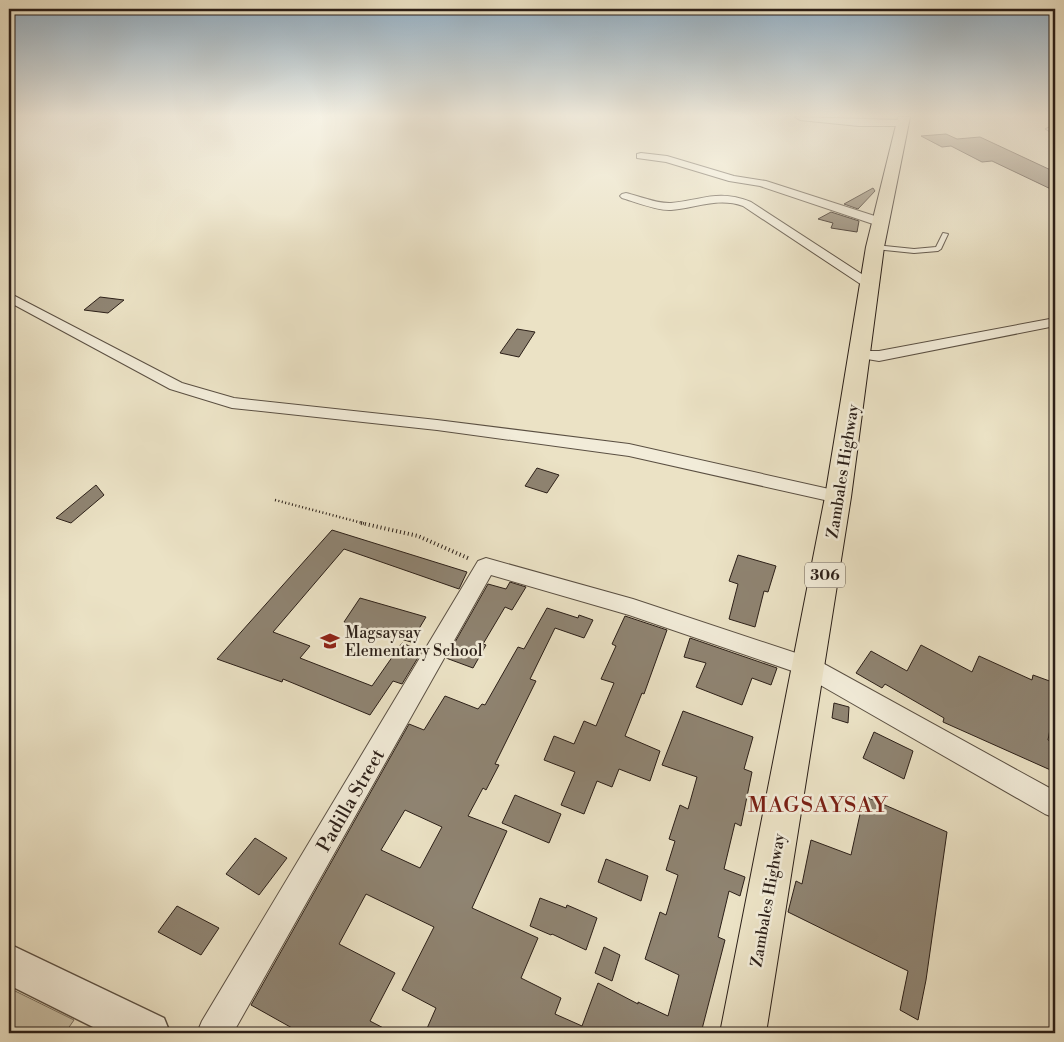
<svg xmlns="http://www.w3.org/2000/svg" width="1064" height="1042" font-family="'Libre Bodoni',serif">
	<style>
		.green { fill: #cac1a8; stroke: #7a7060 }
		.building { fill: #8f8472; stroke: #2b1f18; fill-rule: evenodd }
		.lines { fill: none; stroke-linecap: round; stroke-linejoin: round }
		.service-casing { stroke: #5b5043; stroke-width: 2 }
		.minor-casing { stroke: #5b5043; stroke-width: 2 }
		.tertiary-casing { stroke: #5b5043; stroke-width: 3 }
		.primary-casing { stroke: #2b1f18; stroke-width: 2 }
		.path-far1 { stroke: #2b1f18; stroke-width: 2.5; stroke-dasharray: 1 2.5; stroke-linecap: butt }
		.path { stroke: #2b1f18; stroke-width: 4; stroke-dasharray: 1 3; stroke-linecap: butt }
		.service { fill: #f2ecd9; fill-rule: evenodd }
		.minor { fill: #f2ecd9; fill-rule: evenodd }
		.tertiary { fill: #f2ecd9; fill-rule: evenodd }
		.primary { fill: #ebe2c5; fill-rule: evenodd }
		.labels { text-anchor: middle; stroke-width: 5; stroke-linejoin: round; paint-order: stroke }
		.shield { fill: #f2ecd9; stroke: #675c52; stroke-width: 1 }
		.shield-label { font-size: 15px; font-weight: bold; fill: #2b1f18 }
		.street-label { font-size: 16px; fill: #2b1f18; stroke: #f2ecd9 }
		.poi-label { font-size: 16px; fill: #2b1f18; stroke: #f2ecd9; text-anchor: start }
		.near-street-label { font-size: 19px; fill: #2b1f18; stroke: #f2ecd9 }
		.near-quarter-label { font-size: 22px; letter-spacing: 1px; fill: #7a1f14; stroke: #f2ecd9 }
	</style>
	<rect width="100%" height="100%" fill="#ebe2c5"/>
	<filter id="stains"><feTurbulence type="fractalNoise" baseFrequency=".004" numOctaves="4"/><feColorMatrix values="0 0 0 0 .2 0 0 0 0 .09 0 0 0 0 .02 0 0 0 .5 -.17"/></filter>
	<radialGradient id="worn" r=".72"><stop offset=".6" stop-color="#630" stop-opacity="0"/><stop offset="1" stop-color="#630" stop-opacity=".3"/></radialGradient>
	<path class="green" d="M9,988L74,1020L65,1033H9Z"/>
	<g class="building">
		<path d="M946,134L957,139L980,137L1055,172V191L992,161L982,162L951,146L942,147L921,136Z"/>
		<path d="M873,188L875,191L858,209L844,204Z"/>
		<path d="M831,212L859,221L857,232L831,228L833,223L818,219Z"/>
		<path d="M100,297L124,300L108,313L84,310Z"/>
		<path d="M517,329L535,332L519,357L500,353Z"/>
		<path d="M537,468L559,475L547,493L525,486Z"/>
		<path d="M96,485L104,495L71,523L56,518Z"/>
		<path d="M332,530L467,572L459,589L344,549L273,632L310,646L300,658L372,686L402,643L422,651L402,684L393,681L370,715L283,679L282,682L217,659Z"/>
		<path d="M738,555L776,566L768,592L764,591L755,627L729,619L738,584L729,581Z"/>
		<path d="M510,582L526,587L512,610L505,607L483,644L486,645L473,668L446,658L488,584L506,589Z"/>
		<path d="M360,598L426,617L411,642L344,622Z"/>
		<path d="M547,608L578,618L579,615L593,620L584,638L555,628L530,679L536,681L495,764L499,765L486,790L483,788L468,816L507,831L472,908L538,938L521,978L561,998L555,1014L582,1026L598,983L638,1004V1002L668,1016L679,975L645,959L660,912L666,915L678,875L666,870L675,841L669,839L680,805L688,809L697,777L662,765L683,711L753,737L744,769L752,772L741,826L735,823L724,869L745,877L740,896L729,891L718,937L725,940L701,1033H425L436,1008L402,990L434,927L366,894L339,944L395,973L370,1021L393,1033H301L251,1005L409,724L424,730L445,696L478,709L482,704L485,705L518,647L524,649ZM405,810L442,827L420,868L381,850Z"/>
		<path d="M625,616L667,630L644,694L642,693L625,736L660,751L650,781L619,769L612,787L597,781L584,814L561,805L575,772L544,760L554,736L574,744L584,721L596,726L614,683L601,679L616,646L612,644Z"/>
		<path d="M690,638L777,668L771,685L752,678L742,705L696,687L706,663L684,657Z"/>
		<path d="M921,645L972,672L979,656L1032,680L1033,675L1055,683V702L1048,740L1055,743V772L943,722L944,718L885,684L882,688L856,673L871,651L907,671Z"/>
		<path d="M834,703L849,707L848,723L832,718Z"/>
		<path d="M874,732L913,751L904,779L863,758Z"/>
		<path d="M515,795L561,814L549,843L502,823Z"/>
		<path d="M864,796L947,832L926,980L918,1020L900,1010L908,971L788,912L796,881L802,884L811,840L851,855Z"/>
		<path d="M255,838L287,858L259,895L226,874Z"/>
		<path d="M606,859L648,876L641,901L598,882Z"/>
		<path d="M540,898L566,908L567,905L597,918L586,950L552,934L551,935L530,926Z"/>
		<path d="M177,906L219,928L201,955L158,932Z"/>
		<path d="M604,947L620,955L612,981L595,973Z"/>
	</g>
	<g class="lines">
		<g class="service-casing">
			<path id="service" d="M943,233L948,234L941,249L938,251L914,253L875,249L872,247L875,245L914,249L936,247Z"/>
		</g>
		<g class="minor-casing">
			<g id="minor">
				<path d="M795,117L901,120L906,123L901,126H859L800,120Z"/>
				<path d="M1055,125V131L1051,132L1046,129Z"/>
				<path d="M641,153L667,156L734,176L766,181L884,219L886,222L884,225H876L760,186L729,181L666,162L637,158V154Z"/>
				<path d="M626,193C639,196 658,204 671,203C703,200 718,189 751,202L877,284L870,288L865,287L743,206C718,197 696,208 671,210C658,211 635,202 622,198L620,196L622,194Z"/>
				<path d="M9,293L182,383L234,398L437,420L629,444L838,491L845,492L848,497L845,502L838,503L629,456L437,430L232,408L170,389L9,302Z"/>
				<path d="M1055,318V326L879,361L855,357L852,354L855,351H879Z"/>
				<path d="M486,558L633,599L817,660L1055,791V818L1045,814L801,674L629,615L491,575L233,1033H197L202,1021L478,561Z"/>
			</g>
		</g>
		<g class="tertiary-casing">
			<path id="tertiary" d="M9,944L164,1018L170,1033H105L9,985Z"/>
		</g>
		<g class="primary-casing">
			<path id="primary" d="M898,117H910L884,247L851,497L766,1033H720L825,497L866,247Z"/>
		</g>
		<path class="path-far1" d="M275,500L366,524"/>
		<path class="path" d="M361,523L418,536L470,559"/>
		<use href="#service" class="service"/>
		<use href="#minor" class="minor"/>
		<use href="#tertiary" class="tertiary"/>
		<use href="#primary" class="primary"/>
	</g>
	<linearGradient id="sky" x2="0" y2="1"><stop stop-color="#8facc2"/><stop offset="0.44" stop-color="#f6f2e5"/><stop offset="1" stop-color="#f6f2e5" stop-opacity="0"/></linearGradient>
	<rect width="1064" height="263" fill="url(#sky)"/>
	<defs>
		<g id="school-bare" transform="scale(1.5)"><path d="M0-5L7-2L0 1L-7-2ZM-4 1L0 2.5L4 1V4Q0 6-4 4Z" fill="#8f2418" stroke="#f2ecd9" stroke-width="2.5" paint-order="stroke"/></g>
	</defs>
	<g fill-rule="evenodd">
		<use href="#school-bare" x="330" y="641"/>
	</g>
	<g class="labels">
		<rect class="shield" x="805" y="562.5" width="40" height="25" rx="4"/>
		<g class="shield-label">
			<text x="825" y="580">306</text>
		</g>
		<g class="street-label">
			<text transform="translate(842 471) rotate(-81)" y="6">Zambales Highway</text>
			<text transform="translate(767 900) rotate(-80)" y="6">Zambales Highway</text>
		</g>
		<g class="poi-label">
			<text x="345" y="638">Magsaysay<tspan x="345" dy="18">Elementary School</tspan></text>
		</g>
		<g class="near-street-label">
			<text transform="translate(350 800) rotate(-60)" y="7">Padilla Street</text>
		</g>
		<g class="near-quarter-label">
			<text x="818" y="812">MAGSAYSAY</text>
		</g>
	</g>
	<rect width="1064" height="1042" fill="none" stroke="#ebe2c5" stroke-width="30"/>
	<rect x="10" y="10" width="1044" height="1022" fill="none" stroke="#2b1f18" stroke-width="2.5"/>
	<rect x="15" y="15" width="1034" height="1012" fill="none" stroke="#2b1f18"/>
	<rect width="100%" height="100%" filter="url(#stains)"/>
	<rect width="100%" height="100%" fill="url(#worn)"/>
</svg>
